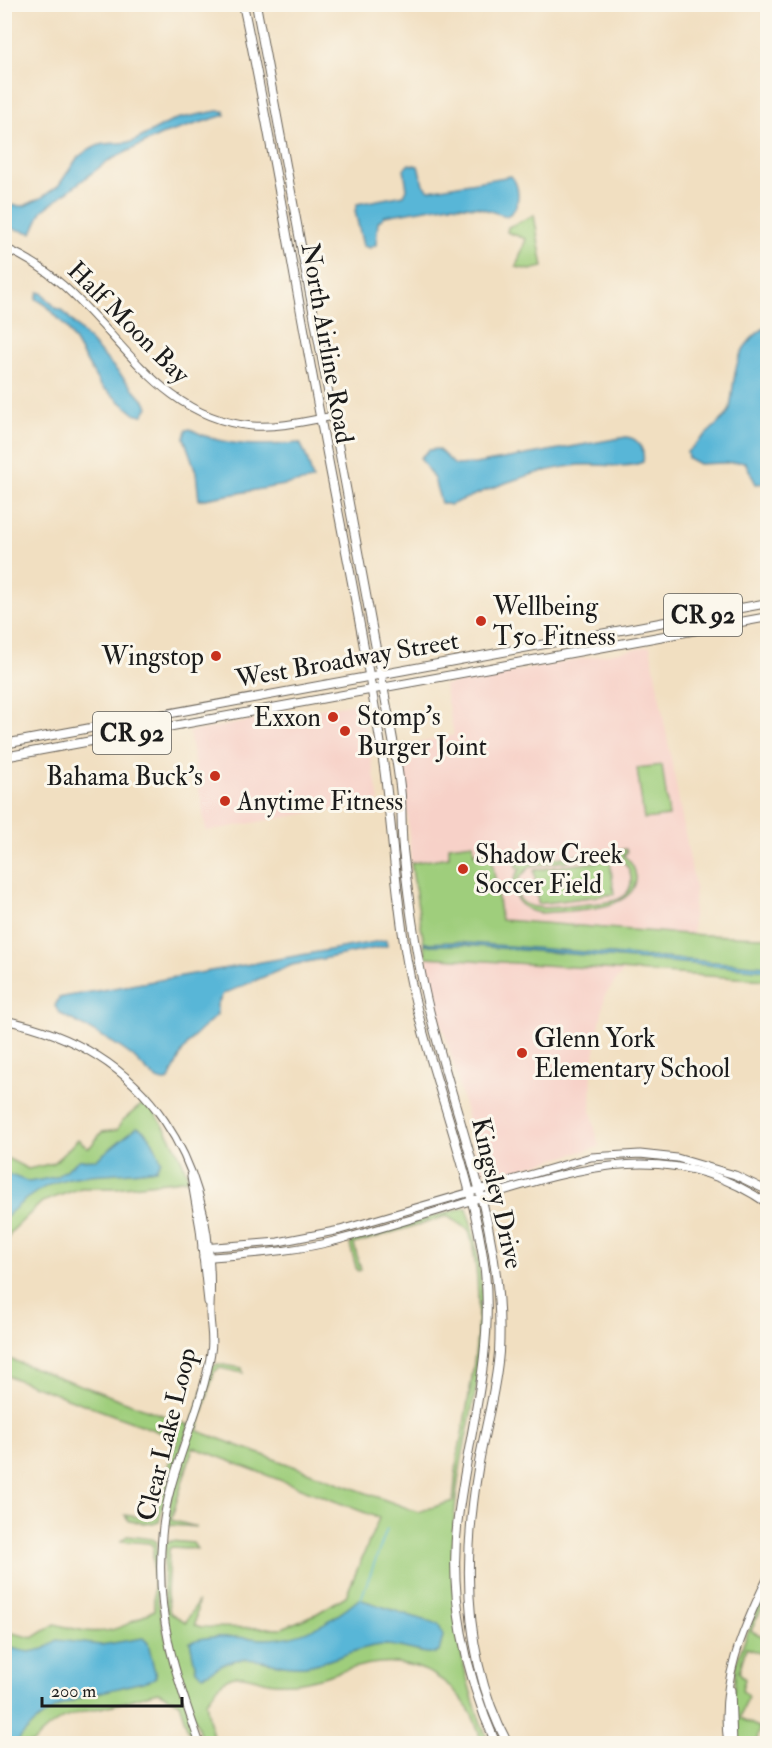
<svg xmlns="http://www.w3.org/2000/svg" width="772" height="1748" font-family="'IM FELL Double Pica',serif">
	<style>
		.built { fill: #f7d1c8 }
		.green { fill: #9fce7c; stroke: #5e754c; stroke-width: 1.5; fill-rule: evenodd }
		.water { fill: #58b6d7; stroke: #3a697a; stroke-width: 1.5 }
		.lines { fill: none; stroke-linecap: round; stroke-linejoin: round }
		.stream { stroke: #58b6d7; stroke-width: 1.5 }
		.tertiary-casing { stroke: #676056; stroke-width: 9 }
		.secondary-casing { stroke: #676056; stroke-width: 10 }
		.primary-casing { stroke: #676056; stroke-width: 10 }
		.tertiary { stroke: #fff; stroke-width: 7 }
		.secondary { stroke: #fff; stroke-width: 8 }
		.primary { stroke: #fff; stroke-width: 8 }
		.poi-dot { fill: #c8321e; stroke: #fbf7ec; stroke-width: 2 }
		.labels { text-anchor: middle; stroke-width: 6; stroke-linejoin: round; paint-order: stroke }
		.shield { fill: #fbf7ec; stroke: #5f5e5a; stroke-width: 1.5 }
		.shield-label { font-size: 24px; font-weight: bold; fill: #1c1c1c }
		.street-label { font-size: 26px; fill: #1c1c1c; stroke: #fbf7ec }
		.poi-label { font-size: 26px; fill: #1c1c1c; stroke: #fbf7ec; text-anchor: start }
	</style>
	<rect width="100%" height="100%" fill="#fbf7ec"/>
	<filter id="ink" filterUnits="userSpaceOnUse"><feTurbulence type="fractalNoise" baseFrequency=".0167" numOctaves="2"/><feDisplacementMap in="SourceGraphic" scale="12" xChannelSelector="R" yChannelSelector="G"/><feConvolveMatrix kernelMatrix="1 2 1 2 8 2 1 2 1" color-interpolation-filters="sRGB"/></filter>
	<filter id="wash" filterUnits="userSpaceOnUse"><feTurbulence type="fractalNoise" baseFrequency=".008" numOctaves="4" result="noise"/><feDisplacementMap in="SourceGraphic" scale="24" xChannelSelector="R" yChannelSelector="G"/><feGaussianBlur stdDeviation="1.35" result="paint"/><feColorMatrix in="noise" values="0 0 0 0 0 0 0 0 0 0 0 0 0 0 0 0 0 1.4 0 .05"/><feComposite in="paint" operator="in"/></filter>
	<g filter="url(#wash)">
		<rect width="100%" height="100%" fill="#f1dfc1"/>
		<g class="built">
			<path d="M650,646L695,887L692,937L650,930L501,920L491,851L411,863L404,767L412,765L408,745L454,735L444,685Z"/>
			<path d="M361,702L379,801L206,831L189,732Z"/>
			<path d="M426,957L624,970L605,995L592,1067L591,1110L599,1147L497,1175L481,1169L447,1040L438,1016Z"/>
		</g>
		<g class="green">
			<path d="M534,215L543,267L530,270L516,267L526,239L507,232L508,227Z"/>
			<path d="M662,765L669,816L644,819L637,768Z"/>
			<path d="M473,843L474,854L491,851L501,920C590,926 679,936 767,937V980L426,957L411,863L449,857V846Z"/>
			<path d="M626,849L627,853L623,855C631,861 636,869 636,879C634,913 567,910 541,913C518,911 503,887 521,868H516V863ZM612,855C631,860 639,887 621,898C610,904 592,903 579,905C559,907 506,918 519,878L531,866Z"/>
			<path d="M610,860L614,894L538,904L534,870Z"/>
			<path d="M146,1101C164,1124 179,1150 189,1179L116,1188H81L42,1202L11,1232L5,1247V1157L28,1169L54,1163L78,1139L87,1147H90L102,1132L117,1130L122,1121Z"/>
			<path d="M463,1208H467C480,1255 487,1307 481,1356C476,1402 462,1445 457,1490C446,1578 454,1662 489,1743H481C473,1692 423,1654 371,1664C345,1668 321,1680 295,1683C287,1683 276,1684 268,1682C253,1679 237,1670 224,1681C217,1686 212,1695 206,1702L214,1743H203L170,1644L163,1584L165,1544L171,1541L193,1543L197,1549L172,1547L169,1549L167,1594L170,1613L186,1622L198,1601L195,1625L202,1627L282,1628L316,1614L346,1596L379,1518L193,1447L171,1520L197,1527L170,1525C160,1511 203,1391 210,1368L217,1364L242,1368L243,1373L220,1368L214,1372L198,1431L418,1512L453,1501C455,1488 455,1473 457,1460C472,1381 489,1310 469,1230L447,1216L354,1244L361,1270L357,1271L350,1245L354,1239Z"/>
			<path d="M4,1357L189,1425L168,1485L159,1522L153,1524L129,1521L125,1515L152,1519L156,1517L162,1482L178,1439L5,1375Z"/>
			<path d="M127,1536L152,1539L157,1542L158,1600L163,1628L198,1743H192L179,1703L158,1692C144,1695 131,1701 117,1704C80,1714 61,1711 33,1743H5L4,1631L33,1638L55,1624C102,1637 112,1634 154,1610L153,1546L149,1543L121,1541Z"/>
			<path d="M767,1583V1597L751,1631L767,1638V1656L746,1648L739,1672L745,1679L742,1690L748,1697L740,1718L760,1728L756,1743L735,1744L733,1703L736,1663Z"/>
		</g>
		<g class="water">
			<path d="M217,111H224L225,115L161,135L108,161L42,211L32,233L5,227V205L24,206L41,198L59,185L78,157L91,148L103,144L132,142L176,119Z"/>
			<path d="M409,164L418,166L423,184L429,190L511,176C521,187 521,210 506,216L477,207L450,205L385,216L378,222L376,245L370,248L363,246L355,211L357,204L404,195L407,189L404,169Z"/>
			<path d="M38,292L42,293L56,308L62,310L146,403L148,407L143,415H136L100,385L67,328L46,305L36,299Z"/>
			<path d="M767,326V483L756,484L745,462L699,464L688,458L687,452L726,416L730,409C736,371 732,349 767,326Z"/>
			<path d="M190,429C224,448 262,446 300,443C307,455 310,467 313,480L199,500L196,472L184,438L186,430Z"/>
			<path d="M626,437C639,438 645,450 643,462C623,470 600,463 579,465C533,470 491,488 450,505L441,503L434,479L420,458L429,450L438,449L455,465L475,464Z"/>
			<path d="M386,940L387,946L292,965L223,994L217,1005V1015L194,1036L182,1052L169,1080C156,1086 142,1064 132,1056C109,1038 84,1027 59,1013L55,1006L59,998L68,996Z"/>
			<path d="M455,942L767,966V970L462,945H424V943Z"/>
			<path d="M137,1127C149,1131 157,1149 161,1161L156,1169C88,1180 59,1163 5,1218V1173L29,1182L56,1177L79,1160L97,1159Z"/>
			<path d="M359,1599L439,1625L443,1636L439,1652C427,1657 401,1645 385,1645C356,1646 332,1663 305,1666C281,1669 259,1656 236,1660C223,1662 215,1671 203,1675L196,1670L190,1642C213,1633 240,1638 264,1639C300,1640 332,1622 359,1599Z"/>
			<path d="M143,1638L148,1643L156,1677C149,1682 142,1682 134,1684C84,1697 49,1700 16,1743H5V1647L29,1652L44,1649L57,1640L101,1645Z"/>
		</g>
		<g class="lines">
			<path class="stream" d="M361,1599L387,1529"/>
		</g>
	</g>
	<g filter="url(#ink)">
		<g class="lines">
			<g class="tertiary-casing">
				<g id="tertiary">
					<path d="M4,248C106,288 137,416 252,426C279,428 307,421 334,416"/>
					<path d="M4,1020C151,1050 217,1164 210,1307C209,1322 214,1338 211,1352C201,1416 167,1472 162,1536C155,1615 174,1670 200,1744"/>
					<path d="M191,1177L200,1229L208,1302"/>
					<path d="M202,1248L278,1242L340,1230L591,1157L640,1154L677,1158L735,1175L768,1191"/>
					<path d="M203,1258C248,1254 294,1252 338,1240C387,1227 435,1212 483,1197C581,1167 674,1138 768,1204"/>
					<path d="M731,1690L733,1744"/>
					<path d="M728,1744C719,1683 742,1630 768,1577"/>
				</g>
			</g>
			<g class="secondary-casing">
				<g id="secondary">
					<path d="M243,4C272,141 294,279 320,416C340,524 363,631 380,740C392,813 394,887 407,961C425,1066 472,1165 485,1271C494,1356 468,1435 458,1518C448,1594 465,1674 496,1744"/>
					<path d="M256,4L391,729C395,751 399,773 401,796C402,817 401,838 404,858C409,903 415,948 425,992C451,1112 506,1227 499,1352C496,1392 484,1430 478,1469C463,1559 463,1661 508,1744"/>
				</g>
			</g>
			<g class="primary-casing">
				<g id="primary">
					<path d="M4,744L768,603"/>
					<path d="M4,757L768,617"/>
				</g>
			</g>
			<use href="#tertiary" class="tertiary"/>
			<use href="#secondary" class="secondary"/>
			<use href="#primary" class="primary"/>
		</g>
	</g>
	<g class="poi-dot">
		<circle cx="481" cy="621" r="6"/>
		<circle cx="216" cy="656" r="6"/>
		<circle cx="333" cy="717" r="6"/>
		<circle cx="345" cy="731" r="6"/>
		<circle cx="215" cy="776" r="6"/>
		<circle cx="225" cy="801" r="6"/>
		<circle cx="463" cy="869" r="6"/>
		<circle cx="522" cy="1053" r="6"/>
	</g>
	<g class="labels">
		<g class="shield">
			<rect x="664" y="594" width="78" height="42" rx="4.5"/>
			<rect x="93" y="712" width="78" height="42" rx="4.5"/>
		</g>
		<g class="shield-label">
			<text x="703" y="623">CR 92</text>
			<text x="132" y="741">CR 92</text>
		</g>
		<g class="street-label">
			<text transform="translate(129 322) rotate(45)" y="9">Half Moon Bay</text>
			<text transform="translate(328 343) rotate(80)" y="9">North Airline Road</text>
			<text transform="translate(347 659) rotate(-10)" y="9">West Broadway Street</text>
			<text transform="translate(498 1193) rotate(77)" y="9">Kingsley Drive</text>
			<text transform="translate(166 1434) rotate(-76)" y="9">Clear Lake Loop</text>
		</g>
		<g class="poi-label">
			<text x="493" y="615">Wellbeing<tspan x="493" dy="30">T50 Fitness</tspan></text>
			<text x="204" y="665" text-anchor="end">Wingstop</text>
			<text x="357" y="725">Stomp's<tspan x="357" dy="30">Burger Joint</tspan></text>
			<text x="321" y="726" text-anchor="end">Exxon</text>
			<text x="203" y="785" text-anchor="end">Bahama Buck's</text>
			<text x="237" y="810">Anytime Fitness</text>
			<text x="475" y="863">Shadow Creek<tspan x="475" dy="30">Soccer Field</tspan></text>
			<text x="534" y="1047">Glenn York<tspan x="534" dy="30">Elementary School</tspan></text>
		</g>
	</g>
	<rect width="772" height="1748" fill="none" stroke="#fbf7ec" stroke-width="24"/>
	<path d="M42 1697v9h140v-9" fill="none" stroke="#1c1c1c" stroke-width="3"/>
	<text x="51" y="1697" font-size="18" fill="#1c1c1c" stroke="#fbf7ec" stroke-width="4.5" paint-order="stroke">200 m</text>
</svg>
